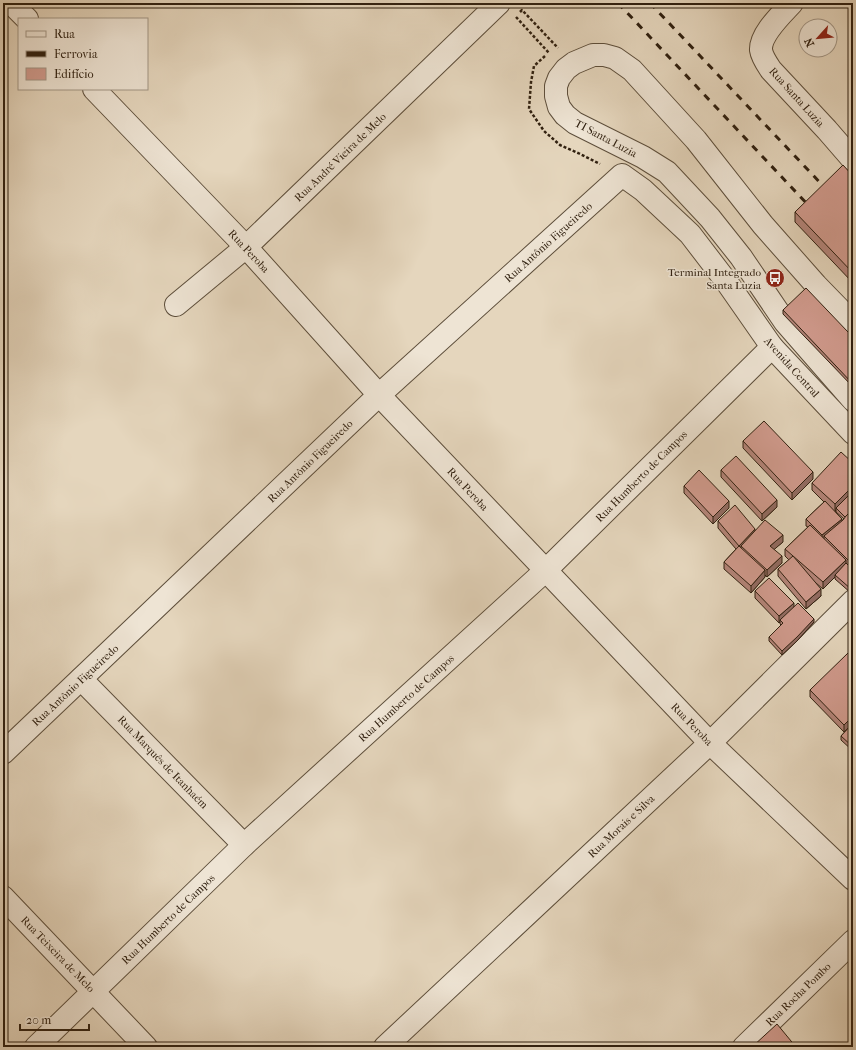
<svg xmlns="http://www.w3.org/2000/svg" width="856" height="1050" font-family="'IM FELL French Canon',serif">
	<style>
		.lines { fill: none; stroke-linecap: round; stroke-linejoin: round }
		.minor-casing { stroke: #5d4e3b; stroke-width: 24 }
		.path { stroke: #302010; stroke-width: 2.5; stroke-dasharray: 3 2; stroke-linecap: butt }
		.minor { stroke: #eee4d4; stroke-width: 22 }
		.rail { stroke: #302010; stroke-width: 3; stroke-dasharray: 7 7; stroke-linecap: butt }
		.wall { fill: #b4857a; stroke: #302010; fill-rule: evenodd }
		.shaded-wall { fill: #926c63; stroke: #302010 }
		.building { fill: #d19b8e; stroke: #302010 }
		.labels { text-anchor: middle; stroke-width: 3; stroke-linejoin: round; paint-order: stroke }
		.street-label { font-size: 11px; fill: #302010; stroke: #eee4d4 }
		.poi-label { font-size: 11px; fill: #302010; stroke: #eee4d4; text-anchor: end }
	</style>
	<rect width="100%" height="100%" fill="#e5d6bd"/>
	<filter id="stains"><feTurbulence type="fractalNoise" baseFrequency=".005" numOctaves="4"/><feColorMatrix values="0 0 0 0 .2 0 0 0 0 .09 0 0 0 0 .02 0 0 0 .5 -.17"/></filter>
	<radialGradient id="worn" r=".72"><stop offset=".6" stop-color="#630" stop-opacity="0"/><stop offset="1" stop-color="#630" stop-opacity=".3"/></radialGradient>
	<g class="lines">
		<g class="minor-casing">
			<g id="minor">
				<path d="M11,3L27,19"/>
				<path d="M792,3C782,14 760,34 761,50C762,57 767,64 771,70L827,130L853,160"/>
				<path d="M94,89L246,247L379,395L710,743L853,879"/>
				<path d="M176,305L246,247L499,3"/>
				<path d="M853,323L816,285L763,225L696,140L632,70L615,58L604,55H593L574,63L566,69L559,78L556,86V96L559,107L565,115L575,123L643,157L667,172L710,218L741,257L785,322L853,400"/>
				<path d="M81,679L244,845"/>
				<path d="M3,753L379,395L622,175L643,190L690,234L726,281L772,347L853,433"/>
				<path d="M3,897L146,1047"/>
				<path d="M36,1047L244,845L545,571L772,347"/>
				<path d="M385,1047L710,743L853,601"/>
				<path d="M744,1047L853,941"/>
			</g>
		</g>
		<g class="path">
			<path d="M520,12L522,10L558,48"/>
			<path d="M516,17L549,53"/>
			<path d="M545,56L534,66L531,82L529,109L544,131L560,145L578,153L600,164"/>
		</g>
		<use href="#minor" class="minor"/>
		<g class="rail">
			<path d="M618,3L810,207"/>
			<path d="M650,3L828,191"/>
		</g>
	</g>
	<g class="wall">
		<path d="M853,176V283L795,222V212Z"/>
		<path d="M783,310L848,332L853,327V387L783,314Z"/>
		<path d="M743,441L813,479L792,500L743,448Z"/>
		<path d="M853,463V590L851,593L835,579V577L823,589L816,583L821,596L806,609L778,576V569L789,560L785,556V549L808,527L806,526V519L824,502L812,490V483ZM836,510V512L844,519L842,521L835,511Z"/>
		<path d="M721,470L777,507L762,521L721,477Z"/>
		<path d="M684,486L729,508L713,524L684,493Z"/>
		<path d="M718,521L755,531L783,542L774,549L782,563L767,577L765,575V577L751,593L724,569V562L736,549L718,528Z"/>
		<path d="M755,591L794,608L814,622L797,641L782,655L769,641V637L781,625L780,624V622L779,623L755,598Z"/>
		<path d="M853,645V654L852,653V646Z"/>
		<path d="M853,657V751L841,740V736L852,724L844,732L810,697V690Z"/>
	</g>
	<g class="shaded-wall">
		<path d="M813,472V479L792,500V493Z"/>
		<path d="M853,486V493L836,508V510L835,511V504Z"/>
		<path d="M777,500V507L762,521V514Z"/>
		<path d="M729,501V508L713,524V517Z"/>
		<path d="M842,519V526L824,536V541L822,543V535Z"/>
		<path d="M755,529V536L741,546V550L739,546Z"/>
		<path d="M783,535V542L770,553V546Z"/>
		<path d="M782,556V563L767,577V570Z"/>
		<path d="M853,559V566H850V569V562Z"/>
		<path d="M846,560V567L835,575V577L823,589V582Z"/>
		<path d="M765,570V577L751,593V586Z"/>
		<path d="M853,587V590L851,593V589Z"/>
		<path d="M821,589V596L806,609V602Z"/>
		<path d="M794,603V610L780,620V622L779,623V616Z"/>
		<path d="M814,619V622L797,641L782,655V651Z"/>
		<path d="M853,692V699L850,695Z"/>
		<path d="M853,716V723L844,732V725Z"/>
	</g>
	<g class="building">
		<path d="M843,165L853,176V273L795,212Z"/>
		<path d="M806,288L848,332L853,327V384L783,310Z"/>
		<path d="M764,421L813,472L792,493L743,441Z"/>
		<path d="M841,452L853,463V486L835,504L812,483Z"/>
		<path d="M736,456L777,500L762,514L721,470Z"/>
		<path d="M699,470L729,501L713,517L684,486Z"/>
		<path d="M853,491V509L845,517L836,508Z"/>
		<path d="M825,501L842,519L822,535L806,519Z"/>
		<path d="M735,505L755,529L739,546L718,521Z"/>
		<path d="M853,509V559L850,562L824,536L843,520L846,516Z"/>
		<path d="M765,520L783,535L770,546L782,556L767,570L741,546Z"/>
		<path d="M810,525L846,560L823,582L785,549Z"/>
		<path d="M739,546L765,570L751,586L724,562Z"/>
		<path d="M793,556L821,589L806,602L778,569Z"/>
		<path d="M846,563L853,570V587L851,589L835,575Z"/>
		<path d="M853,563V568L850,566Z"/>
		<path d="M769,578L794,603L779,616L755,591Z"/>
		<path d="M798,603L814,619L797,637L782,651L769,637L783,623L780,620Z"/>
		<path d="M848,653L853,657V692L850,695L853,698V716L844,725L810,690Z"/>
		<path d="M853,723V747L841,736Z"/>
		<path d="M777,1024L796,1047H752Z"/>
	</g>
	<defs>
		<g id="bus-disc" transform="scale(1)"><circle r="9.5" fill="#8f2418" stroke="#eee4d4"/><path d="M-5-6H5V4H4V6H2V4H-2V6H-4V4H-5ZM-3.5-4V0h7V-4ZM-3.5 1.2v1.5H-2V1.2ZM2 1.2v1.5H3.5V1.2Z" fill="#fff"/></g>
	</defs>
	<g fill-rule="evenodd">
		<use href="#bus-disc" x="775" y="278"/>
	</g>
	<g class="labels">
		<g class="street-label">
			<text transform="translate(797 97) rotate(48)" y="4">Rua Santa Luzia</text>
			<text transform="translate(606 138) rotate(28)" y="4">TI Santa Luzia</text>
			<text transform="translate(340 157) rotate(-44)" y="4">Rua André Vieira de Melo</text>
			<text transform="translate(548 242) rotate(-42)" y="4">Rua Antônio Figueiredo</text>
			<text transform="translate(249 251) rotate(47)" y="4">Rua Peroba</text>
			<text transform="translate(792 367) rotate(48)" y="4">Avenida Central</text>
			<text transform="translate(310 461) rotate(-44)" y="4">Rua Antônio Figueiredo</text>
			<text transform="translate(641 476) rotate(-45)" y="4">Rua Humberto de Campos</text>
			<text transform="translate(468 489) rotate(47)" y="4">Rua Peroba</text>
			<text transform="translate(75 685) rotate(-43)" y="4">Rua Antônio Figueiredo</text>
			<text transform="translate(406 698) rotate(-42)" y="4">Rua Humberto de Campos</text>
			<text transform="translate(692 724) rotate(46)" y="4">Rua Peroba</text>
			<text transform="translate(163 762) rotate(46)" y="4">Rua Marquês de Itanhaém</text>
			<text transform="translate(621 826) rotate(-43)" y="4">Rua Morais e Silva</text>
			<text transform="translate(168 919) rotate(-44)" y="4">Rua Humberto de Campos</text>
			<text transform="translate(58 954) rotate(46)" y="4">Rua Teixeira de Melo</text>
			<text transform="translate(798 994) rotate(-44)" y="4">Rua Rocha Pombo</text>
		</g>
		<g class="poi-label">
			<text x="761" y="276">Terminal Integrado<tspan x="761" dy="13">Santa Luzia</tspan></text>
		</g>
	</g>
	<rect width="856" height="1050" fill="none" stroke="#e5d6bd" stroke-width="16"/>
	<rect x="4" y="4" width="848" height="1042" fill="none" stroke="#302010" stroke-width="2"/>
	<rect x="8" y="8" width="840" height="1034" fill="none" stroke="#302010"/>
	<rect x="18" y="18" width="130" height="72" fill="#eee4d4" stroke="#a29686"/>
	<rect x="26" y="31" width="20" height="6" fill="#eee4d4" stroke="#a29686"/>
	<text x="54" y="38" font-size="12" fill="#302010">Rua</text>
	<rect x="26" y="51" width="20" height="6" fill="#302010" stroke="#a29686"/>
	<text x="54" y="58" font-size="12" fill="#302010">Ferrovia</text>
	<rect x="26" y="68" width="20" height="12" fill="#d19b8e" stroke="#a29686"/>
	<text x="54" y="78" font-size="12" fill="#302010">Edifício</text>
	<g transform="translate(818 38) rotate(243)"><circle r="19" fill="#eee4d4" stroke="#a29686"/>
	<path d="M0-3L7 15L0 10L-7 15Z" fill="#8f2418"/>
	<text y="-6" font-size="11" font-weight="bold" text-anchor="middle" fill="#302010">N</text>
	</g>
	<path d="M20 1024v6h69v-6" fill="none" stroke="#302010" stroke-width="2"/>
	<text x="26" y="1024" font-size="12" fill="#302010" stroke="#eee4d4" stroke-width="3" paint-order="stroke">20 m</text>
	<rect width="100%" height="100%" filter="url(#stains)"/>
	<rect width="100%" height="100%" fill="url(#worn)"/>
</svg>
